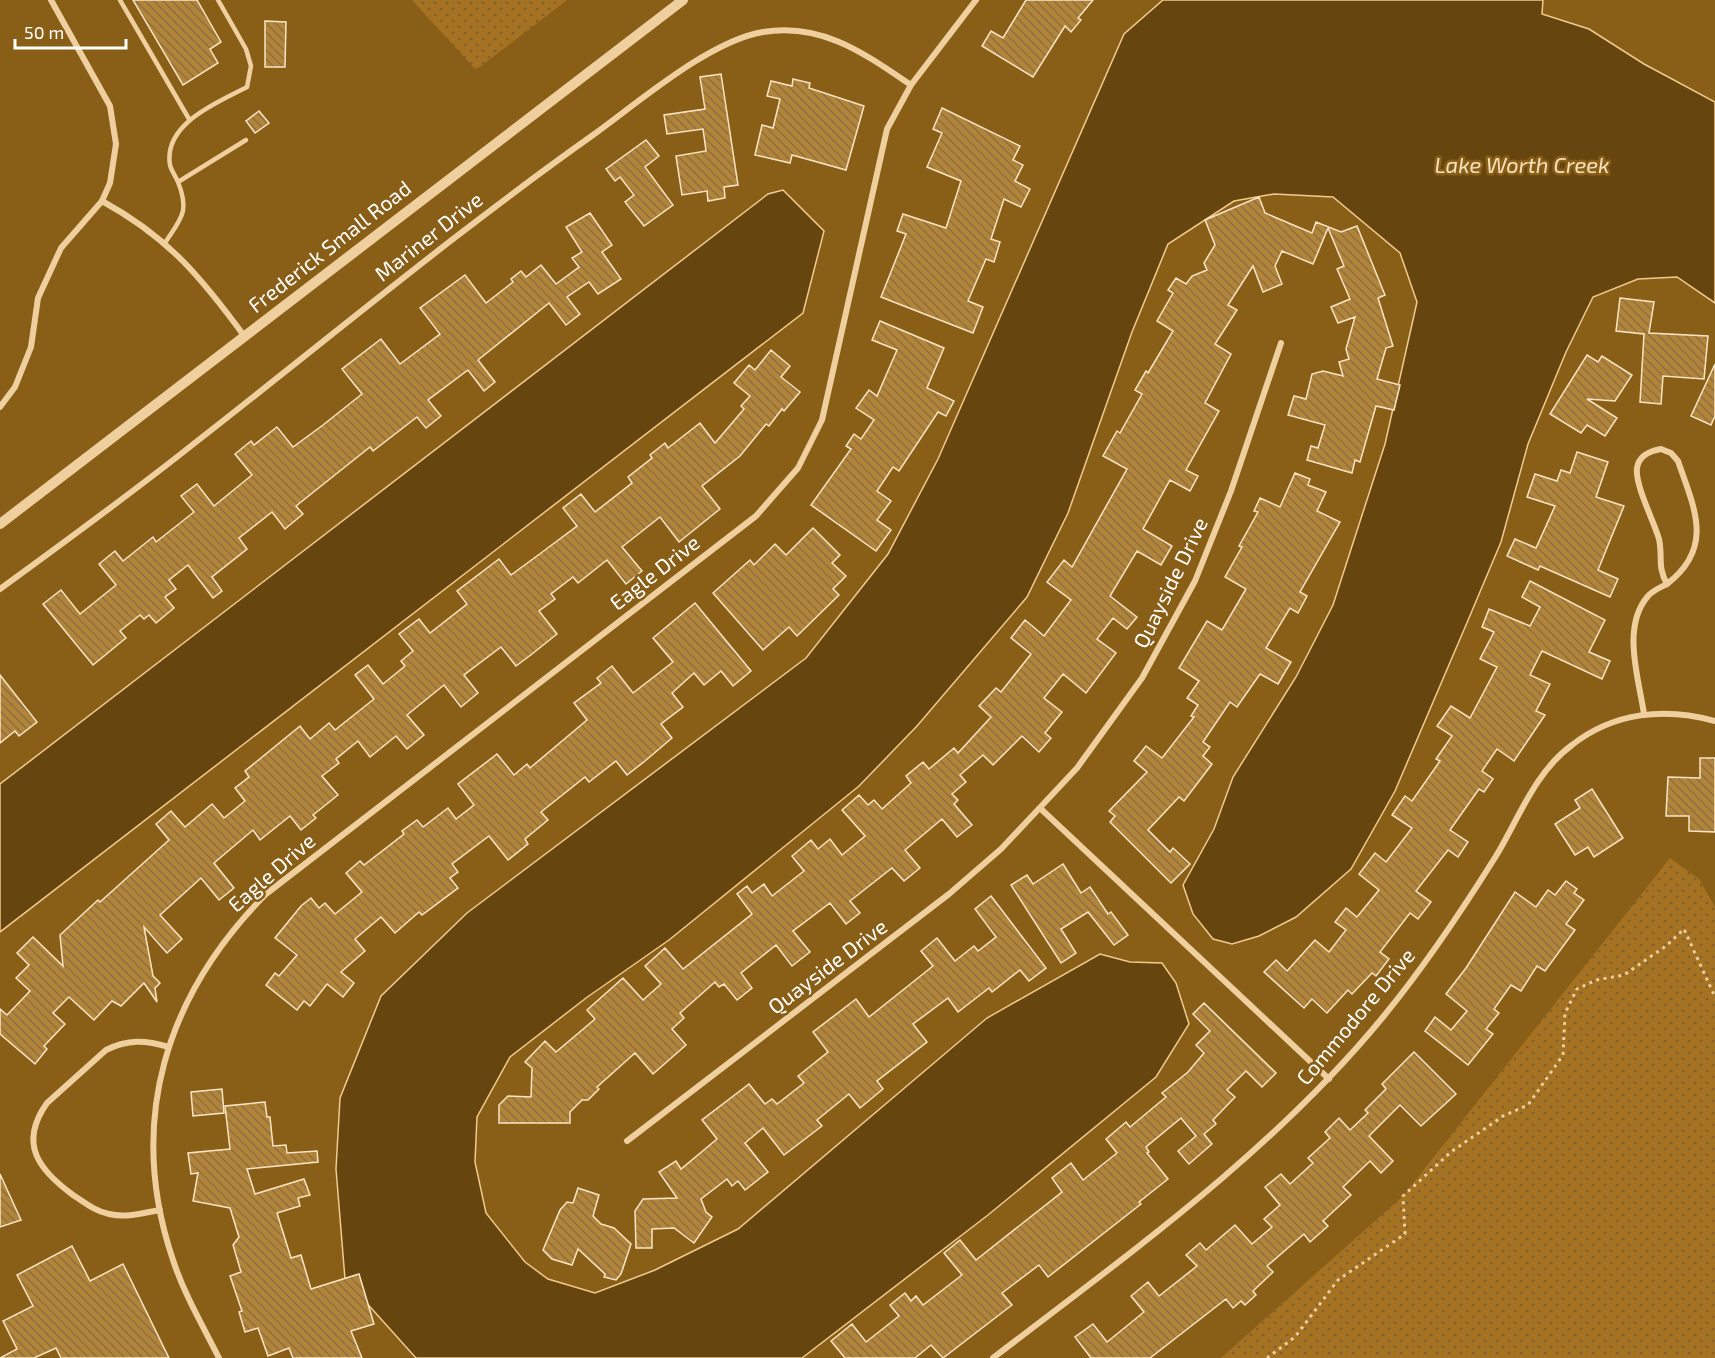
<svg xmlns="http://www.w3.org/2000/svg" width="1715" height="1358" font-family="'Exo 2',sans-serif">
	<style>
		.grass { fill: url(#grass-dots) }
		.water { fill: #66460e; stroke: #f1ca90; stroke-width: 1.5 }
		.building { fill: url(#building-back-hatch); stroke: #fbe5c4; stroke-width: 1.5 }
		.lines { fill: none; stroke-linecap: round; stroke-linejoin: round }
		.path { stroke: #efcf9e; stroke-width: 3; stroke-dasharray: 3 4.5; stroke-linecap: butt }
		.service { stroke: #efcf9e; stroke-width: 4.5 }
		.minor { stroke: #efcf9e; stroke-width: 6 }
		.tertiary { stroke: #efcf9e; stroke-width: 10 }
		.labels { text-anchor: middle; stroke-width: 5; stroke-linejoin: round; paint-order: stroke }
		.street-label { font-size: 21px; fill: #fff; stroke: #895e16 }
		.water-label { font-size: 22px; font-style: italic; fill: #f8e2be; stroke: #895e16 }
	</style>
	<defs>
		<pattern id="grass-dots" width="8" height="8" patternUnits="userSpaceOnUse" patternTransform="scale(1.5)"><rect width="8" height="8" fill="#a57221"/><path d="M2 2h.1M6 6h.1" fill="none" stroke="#7d6134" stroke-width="1.8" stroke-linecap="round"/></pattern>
		<pattern id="building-back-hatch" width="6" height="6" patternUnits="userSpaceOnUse" patternTransform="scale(1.5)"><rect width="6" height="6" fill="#b1843a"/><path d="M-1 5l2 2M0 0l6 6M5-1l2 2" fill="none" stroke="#8e7040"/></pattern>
	</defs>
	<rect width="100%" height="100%" fill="#895e16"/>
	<g class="grass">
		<path d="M412,0H567L476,70Z"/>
		<path d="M1670,858L1699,879L1715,907V1358H1221L1403,1196Z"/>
	</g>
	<g class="water">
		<path d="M1163,0H1543L1542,14L1589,29L1644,64L1715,102V303L1677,277L1638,279L1593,297L1566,352L1528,444L1501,542L1466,625L1395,791L1351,869L1296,917L1259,936L1232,944L1213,939L1193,914L1183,885L1214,829L1233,777L1296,677L1333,605L1385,444L1417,302L1400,253L1333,197L1274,194L1234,201L1168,244L1132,332L1068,513L1027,597L917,726L859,786L669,940L586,998L510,1057L477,1117L475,1162L486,1213L525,1262L548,1279L595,1293L655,1270L738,1229L987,1018L1100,954L1130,962L1162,963L1176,983L1189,1024L1156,1077L988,1215L802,1358H416L345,1279L336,1169L340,1098L381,996L467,913L806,658L888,554L938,459L1124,34Z"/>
		<path d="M783,190L824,231L803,313L0,932V784L768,194Z"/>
	</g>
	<g class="building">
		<path d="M133,0H197L221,42L210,49L218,63L183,85Z"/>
		<path d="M1026,0H1093L1078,18L1081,20L1071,32L1065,26L1033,77L982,46L991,31L1003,38Z"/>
		<path d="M265,21L286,22L285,67H265Z"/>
		<path d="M721,74L738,185L724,187L725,198L708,201L707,191L682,195L676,156L706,151L703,129L667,134L664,115L705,109L700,77Z"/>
		<path d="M793,79L810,83L809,88L864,106L846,170L792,155L790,163L755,155L762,125L773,128L780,99L767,96L771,81L792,86Z"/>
		<path d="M942,108L1020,146L1013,160L1023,165L1015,181L1030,189L1021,207L1004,199L991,239L1000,242L994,262L986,259L968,301L983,307L973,333L881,297L906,234L897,231L903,214L946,228L961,181L927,167L942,133L933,129Z"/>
		<path d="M259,111L269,123L255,133L246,121Z"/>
		<path d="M646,140L659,156L645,167L673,205L644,226L625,202L634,195L620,177L615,181L606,169Z"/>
		<path d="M1259,197L1265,213L1312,233L1316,222L1341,232L1357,226L1385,295L1378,298L1393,346L1386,348L1377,379L1400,385L1394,410L1376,406L1360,462L1355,460L1352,473L1307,460L1311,446L1318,448L1325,425L1288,415L1294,396L1306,399L1312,374L1323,371L1343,376L1339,362L1349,359L1346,349L1355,317L1338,323L1331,307L1350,299L1337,269L1344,266L1328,228L1313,264L1282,251L1275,266L1282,284L1263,292L1253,266L1228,305L1237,310L1215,344L1231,354L1205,403L1219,411L1186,470L1198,476L1190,491L1170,480L1143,529L1172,546L1161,565L1137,551L1110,596L1137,617L1127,629L1113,618L1097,639L1116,653L1086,693L1063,674L1044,698L1062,712L1045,733L1051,738L1039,752L1022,736L993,765L983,755L960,775L966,782L952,794L958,800L954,804L972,825L957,837L942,819L905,850L920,868L904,881L892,868L850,901L860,913L846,924L830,903L793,931L810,952L792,966L776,945L741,973L752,988L737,1000L724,984L719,987L715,982L680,1013L684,1018L672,1029L686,1045L653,1074L635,1053L597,1087L599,1089L588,1100H582L570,1112V1123H499V1105L508,1096L531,1097L532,1068L525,1062L545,1041L556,1052L595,1019L587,1010L623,978L643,1000L661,984L645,966L665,948L683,969L752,914L737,894L747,886L752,893L764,884L772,896L804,871L792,856L811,840L818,849L830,839L842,855L865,836L842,810L859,795L868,805L874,800L882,809L911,783L906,776L923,762L929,769L954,748L958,753L991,717L979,706L996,688L1001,692L1031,654L1011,638L1025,620L1044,636L1071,600L1047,582L1064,560L1072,567L1127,469L1103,456L1117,431L1120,433L1142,394L1135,390L1146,371L1148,373L1173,331L1157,321L1173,293L1168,290L1176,278L1186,284L1192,276L1207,270L1204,263L1215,245L1205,220Z"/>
		<path d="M590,213L612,245L602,252L621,279L598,294L589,282L567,297L580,314L566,325L549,303L478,360L495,382L484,391L468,370L428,400L441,416L426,428L417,417L373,451L370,447L296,506L303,514L285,529L272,512L239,538L247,549L212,577L222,591L213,598L188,565L169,580L176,589L165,597L174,608L156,623L149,615L144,619L140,615L120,631L126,638L93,665L43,604L61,590L80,614L116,585L99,564L115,551L123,561L153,537L156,542L194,512L181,496L197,484L214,506L252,475L235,454L251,441L254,445L277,427L293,447L323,425L362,394L342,369L381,339L400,364L440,334L420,308L465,275L486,303L513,282L511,279L521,271L526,277L541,265L556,284L579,267L572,258L582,252L566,227Z"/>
		<path d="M1620,298L1654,302L1649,333L1708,336L1704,379L1663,376L1661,404L1640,402L1644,334L1616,331Z"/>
		<path d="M880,321L944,348L927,388L954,401L946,416L938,412L899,471L893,467L877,491L891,501L877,520L891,530L876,551L811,505L851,449L846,446L854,434L861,439L874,420L856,408L869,390L877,396L897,350L872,340Z"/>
		<path d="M771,350L790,366L781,377L800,392L784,411L782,409L769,426L766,424L740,456L702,486L720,509L679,542L660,517L622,547L642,571L626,584L607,560L578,583L573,577L551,594L555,599L539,611L557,634L532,654L516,666L501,647L464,675L478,693L461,707L444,685L407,715L424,735L407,749L396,736L370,757L358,741L336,759L339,763L322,776L338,795L313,815L316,818L301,830L290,816L260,840L253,830L214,863L234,888L219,900L201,878L160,915L182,939L167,953L144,927L153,976L160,983L155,988L157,1002L144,983L121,1006L112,1001L94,1020L69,997L53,1013L65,1024L44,1046L47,1049L35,1064L0,1034V1009L7,1015L30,991L16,978L29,965L17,953L33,937L63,966L60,935L98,900L100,902L169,840L156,824L171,811L185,827L212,804L224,818L245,801L235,788L249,777L245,771L300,726L310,739L329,723L335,730L374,699L355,675L368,665L383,684L405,666L401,661L413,651L399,634L419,619L430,633L467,604L457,591L499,559L511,575L541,553L577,526L563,508L581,494L595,512L632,483L628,477L652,458L650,455L665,443L668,448L700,423L715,443L744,409L741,406L750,396L734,383L749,365L755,370Z"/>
		<path d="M1587,355L1598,362L1602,356L1632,375L1615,401L1587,399L1617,418L1605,436L1587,425L1581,433L1550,414Z"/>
		<path d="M1715,364V416L1711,425L1691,416Z"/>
		<path d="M1577,452L1608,462L1596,497L1624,506L1598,570L1618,579L1610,597L1540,566L1538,570L1507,556L1515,539L1536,548L1555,506L1527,497L1535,474L1557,481L1561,470L1570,473Z"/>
		<path d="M1295,473L1310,479L1308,485L1326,492L1317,511L1340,522L1300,592L1307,596L1298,613L1290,608L1266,648L1291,662L1278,684L1260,674L1237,707L1230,702L1203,742L1210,747L1203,756L1212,764L1184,801L1179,797L1148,830L1170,852L1173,848L1190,864L1171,883L1110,822L1115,816L1109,811L1147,772L1134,761L1146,746L1162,758L1194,717L1191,716L1198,705L1187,698L1199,681L1179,668L1207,621L1222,630L1246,589L1225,577L1242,547L1239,546L1258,512L1254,511L1260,498L1280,507Z"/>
		<path d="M813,528L840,555L832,563L846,576L833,589L839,595L797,636L789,627L763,650L713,593L750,560L754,565L775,544L786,555Z"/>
		<path d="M1530,581L1605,620L1589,652L1610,661L1602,679L1542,651L1530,675L1550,684L1536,711L1545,715L1514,761L1497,749L1482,771L1493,779L1484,792L1479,789L1450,830L1468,842L1458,857L1448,850L1416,891L1431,902L1418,919L1410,913L1380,952L1389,959L1376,976L1372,973L1352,994L1348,990L1327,1013L1312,999L1304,1008L1264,972L1276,960L1287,971L1315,940L1329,952L1346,930L1335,922L1346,908L1357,917L1379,890L1359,874L1375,853L1386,862L1412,828L1392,815L1405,796L1412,801L1440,761L1436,759L1452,736L1437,726L1451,706L1470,718L1497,667L1480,659L1494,632L1482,627L1489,609L1530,626L1540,607L1522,597Z"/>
		<path d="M695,603L751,671L733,686L721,671L704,685L694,673L672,693L683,707L661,724L672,738L645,761L627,775L616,761L589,782L585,777L541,812L548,820L525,839L528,844L508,860L489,836L452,864L458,872L450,878L458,888L422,915L419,912L395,933L381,917L355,939L365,951L341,972L354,983L343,997L327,984L310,1006L304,1001L297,1010L266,985L275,973L279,976L297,955L275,938L301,906L311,898L319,908L325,903L335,914L362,892L346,873L360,861L364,865L404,834L402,831L417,820L423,827L448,808L456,819L474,805L458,784L497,754L514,775L527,764L530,768L587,720L574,703L601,683L597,678L612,666L633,693L673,662L653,638Z"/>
		<path d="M0,675L37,722L19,736L15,731L0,743Z"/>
		<path d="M1700,758H1715V832L1689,831V816H1666L1668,777L1700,778Z"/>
		<path d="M1592,789L1623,838L1594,857L1588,847L1575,855L1555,824L1580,808L1575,800Z"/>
		<path d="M1063,864L1081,893L1090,887L1108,914L1111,912L1128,935L1114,945L1088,912L1061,929L1076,953L1061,963L1011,885L1027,875L1033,884Z"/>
		<path d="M1566,881L1577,889L1574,893L1584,900L1566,924L1575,930L1545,971L1537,966L1521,991L1511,985L1494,1009L1499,1013L1486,1029L1493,1034L1468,1065L1425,1031L1435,1017L1451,1030L1467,1011L1446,994L1466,968L1515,892L1536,907L1548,890L1555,895Z"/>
		<path d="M991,896L1046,968L1029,981L1020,970L992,992L989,988L958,1012L948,998L913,1024L927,1042L877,1081L883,1089L860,1108L849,1094L817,1120L822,1126L784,1155L763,1128L745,1143L768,1172L745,1190L738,1181L732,1186L727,1179L701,1199L706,1212L712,1217L694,1243L674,1228L652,1229V1248H636L635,1211L643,1199L677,1198L659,1172L676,1161L681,1169L717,1139L702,1120L749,1084L765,1104L772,1099L777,1104L804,1083L798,1076L828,1052L813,1032L856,999L869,1017L933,966L921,951L937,938L955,961L974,946L978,951L996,937L975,909Z"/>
		<path d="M1204,1003L1276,1073L1262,1087L1246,1071L1227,1090L1235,1097L1213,1120L1216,1124L1204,1134L1212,1144L1189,1164L1178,1151L1196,1136L1181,1118L1146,1147L1149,1152L1147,1153L1168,1179L1139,1202L1141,1204L1048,1277L1039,1265L1002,1293L1012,1305L943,1358L931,1345L915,1358H845L831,1341L852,1324L866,1342L899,1316L890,1305L905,1293L911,1301L916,1296L923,1305L962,1275L944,1253L960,1240L976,1260L1062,1192L1052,1178L1071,1163L1083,1180L1117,1153L1106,1139L1126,1122L1130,1127L1166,1097L1162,1093L1188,1072L1204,1053L1196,1045L1210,1031L1193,1014Z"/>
		<path d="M1414,1052L1456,1094L1421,1126L1400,1105L1369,1136L1393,1161L1381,1173L1370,1161L1343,1187L1351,1195L1323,1221L1328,1226L1310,1242L1304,1234L1267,1266L1273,1272L1253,1291L1256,1295L1245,1305L1241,1301L1233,1308L1226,1299L1150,1358H1091L1075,1337L1093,1324L1107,1342L1144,1312L1131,1296L1148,1282L1159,1296L1197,1266L1186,1255L1200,1243L1206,1250L1235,1225L1252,1244L1272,1227L1264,1219L1280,1205L1265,1187L1281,1174L1290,1184L1313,1163L1308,1158L1330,1138L1325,1132L1339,1118L1350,1130L1368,1113L1365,1110L1386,1089L1382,1084Z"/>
		<path d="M222,1089L224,1113L193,1116L191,1092Z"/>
		<path d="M265,1102L267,1117H270L273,1146L286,1145L287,1153L317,1151L318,1162L247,1169L255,1194L304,1179L310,1195L298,1198L300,1206L277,1213L291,1258L301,1255L311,1289L359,1274L374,1324L351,1331L362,1358H293L289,1348L268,1356L258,1328L245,1332L239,1312L242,1311L230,1276L241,1272L233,1245L239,1237L230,1208L193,1201L198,1173L191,1174L188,1153L230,1149L225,1106Z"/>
		<path d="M0,1174L21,1220L0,1227Z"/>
		<path d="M578,1188L599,1195L593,1216L601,1224L614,1228L631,1244L621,1274L616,1280L604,1277L605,1274L578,1249L572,1265L552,1259L543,1250L560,1210L567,1202L573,1203Z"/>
		<path d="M72,1246L90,1281L123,1264L169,1358H61L56,1348L34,1358H0L17,1349L3,1321L33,1306L17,1275Z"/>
	</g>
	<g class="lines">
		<path class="path" d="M1267,1358L1295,1337L1338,1280L1405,1234L1403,1196L1451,1152L1503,1116L1528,1105L1563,1055L1565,1013L1577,989L1596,980L1624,975L1666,946L1684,929L1715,997"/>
		<g class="service">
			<path d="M120,0L189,119"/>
			<path d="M178,182C176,177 171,170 170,165C163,123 219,102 247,87L251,66L246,49L218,0"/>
			<path d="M165,243C181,218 190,212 178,182L246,140"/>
		</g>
		<g class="minor">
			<path d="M102,201C168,237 201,277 245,337"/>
			<path d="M0,407L15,387L31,347L38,298L61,248L102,201L110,183L116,144L110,106L51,0"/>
			<path d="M1661,449L1671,453L1678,461C1694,508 1715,547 1667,584C1657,566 1663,558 1659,539C1654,521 1635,486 1637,468C1639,455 1650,451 1661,449Z"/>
			<path d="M0,589C66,541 132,493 196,442C328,339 456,232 593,135C639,102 709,41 763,32C822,22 865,54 911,85"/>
			<path d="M1644,714C1639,679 1621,627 1648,596C1652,591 1661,587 1667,584"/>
			<path d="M1041,809L1329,1079"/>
			<path d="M627,1141L949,894L1001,849L1077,768L1142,678L1195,581L1231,491L1281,343"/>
			<path d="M160,1210C143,1213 126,1218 109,1214C95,1211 85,1203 73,1195C39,1170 18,1144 47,1103L106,1050C128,1039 145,1040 169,1047"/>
			<path d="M219,1358C203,1326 184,1294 173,1260C126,1121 166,995 266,894L756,516L798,468L822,420L887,129L911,85L976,0"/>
			<path d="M993,1358C1131,1252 1272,1152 1383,1017C1425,966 1461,912 1496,856C1519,818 1535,772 1572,745C1614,712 1665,707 1715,721"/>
		</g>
		<path class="tertiary" d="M0,524L683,0"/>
	</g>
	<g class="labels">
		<g class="street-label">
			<text transform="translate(429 237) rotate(-38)" y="7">Mariner Drive</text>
			<text transform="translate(330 247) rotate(-38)" y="7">Frederick Small Road</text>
			<text transform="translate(655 573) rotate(-38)" y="7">Eagle Drive</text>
			<text transform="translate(1171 583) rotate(-64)" y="7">Quayside Drive</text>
			<text transform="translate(272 873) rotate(-41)" y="7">Eagle Drive</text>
			<text transform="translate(828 967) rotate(-37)" y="7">Quayside Drive</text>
			<text transform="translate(1356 1017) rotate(-50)" y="7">Commodore Drive</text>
		</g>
		<g class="water-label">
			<text x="1522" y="173">Lake Worth Creek</text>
		</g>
	</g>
	<path d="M15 39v9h111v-9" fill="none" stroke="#ffffff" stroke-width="3"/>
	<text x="24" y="39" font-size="18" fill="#ffffff" stroke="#895e16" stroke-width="4.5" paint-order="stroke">50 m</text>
</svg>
